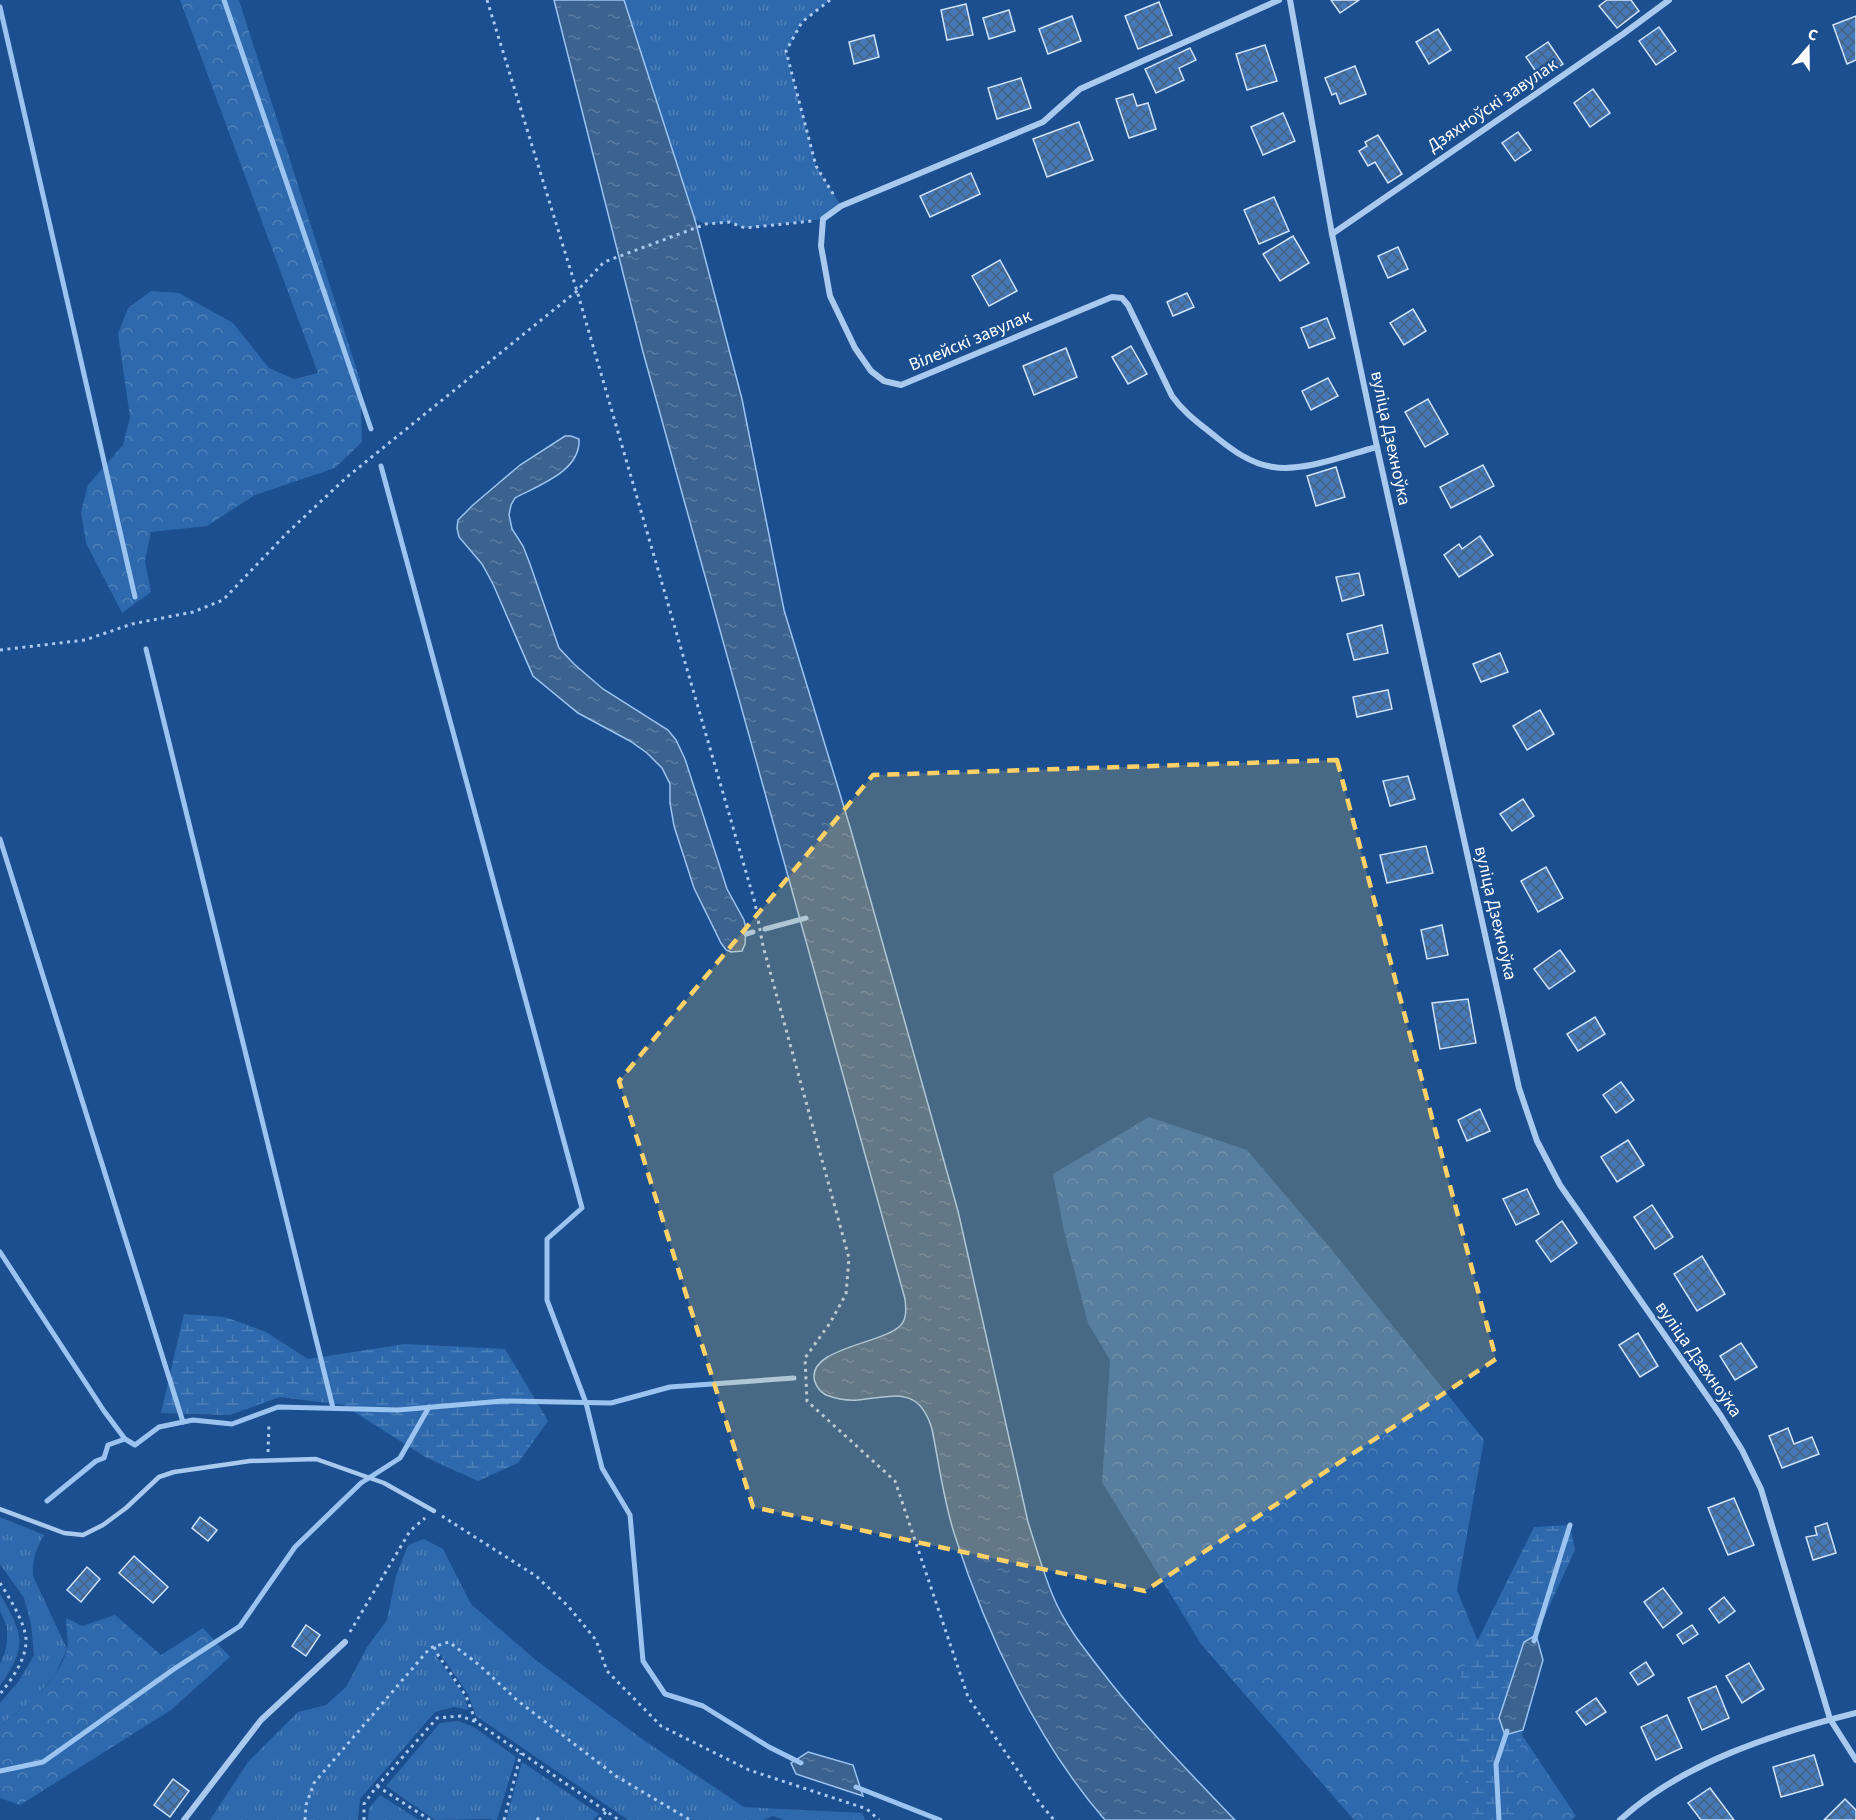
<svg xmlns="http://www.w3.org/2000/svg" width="1856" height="1820" font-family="'Source Sans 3',sans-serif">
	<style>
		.grass { fill: url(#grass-tufts) }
		.forest { fill: url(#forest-crowns) }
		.wetland { fill: url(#wetland-marsh) }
		.water { fill: url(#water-ripples); stroke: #9cc4f0; stroke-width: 1.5 }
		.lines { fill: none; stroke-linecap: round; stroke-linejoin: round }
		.stream { stroke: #9cc4f0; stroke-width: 5 }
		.building { fill: url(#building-cross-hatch); stroke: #cfe3fa; stroke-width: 1.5 }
		.path { stroke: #a9c9ee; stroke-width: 3; stroke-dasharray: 3 4.5; stroke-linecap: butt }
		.service { stroke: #a9c9ee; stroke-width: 4.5 }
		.minor { stroke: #a9c9ee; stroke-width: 6 }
		.marked { fill: #ffd166; fill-opacity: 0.2; stroke: #ffd166; stroke-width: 4.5; stroke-dasharray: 12 8; stroke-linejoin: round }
		.labels { text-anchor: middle; stroke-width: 4.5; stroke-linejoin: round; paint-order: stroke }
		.street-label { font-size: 18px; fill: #fff; stroke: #1b4f8f }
	</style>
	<defs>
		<pattern id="grass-tufts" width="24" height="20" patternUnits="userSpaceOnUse" patternTransform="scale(1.5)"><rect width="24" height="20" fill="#2e69ad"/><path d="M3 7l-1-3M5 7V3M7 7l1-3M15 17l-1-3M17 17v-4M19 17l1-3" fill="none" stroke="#4d80b9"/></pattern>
		<pattern id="forest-crowns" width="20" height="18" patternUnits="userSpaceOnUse" patternTransform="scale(1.5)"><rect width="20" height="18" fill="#2e69ad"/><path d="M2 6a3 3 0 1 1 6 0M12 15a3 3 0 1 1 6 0" fill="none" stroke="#4d80b9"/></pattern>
		<pattern id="wetland-marsh" width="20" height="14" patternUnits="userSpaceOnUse" patternTransform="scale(1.5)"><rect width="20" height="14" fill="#2e69ad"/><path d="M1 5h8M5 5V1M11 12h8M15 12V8" fill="none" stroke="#4d80b9"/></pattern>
		<pattern id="water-ripples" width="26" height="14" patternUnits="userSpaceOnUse" patternTransform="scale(1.5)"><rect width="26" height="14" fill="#3c6290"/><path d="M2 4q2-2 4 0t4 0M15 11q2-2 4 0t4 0" fill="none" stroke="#597aa1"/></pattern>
		<pattern id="building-cross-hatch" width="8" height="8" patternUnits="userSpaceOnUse" patternTransform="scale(1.5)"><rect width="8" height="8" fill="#4478b7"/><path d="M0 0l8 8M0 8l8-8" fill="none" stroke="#486282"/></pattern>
	</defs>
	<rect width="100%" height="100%" fill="#1b4f8f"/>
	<g class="grass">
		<path d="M624,0H830L802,22L786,52L816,166L841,206L823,219L745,228L729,222L706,224L695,220Z"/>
		<path d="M0,1517L44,1535C36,1549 32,1560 33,1576L67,1649L55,1675L35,1698L0,1726V1703L19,1681L34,1655L31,1624L24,1598L0,1564Z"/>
		<path d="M424,1539L443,1549L471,1604L537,1661L645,1741L744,1807L862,1813L865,1820H784L773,1816L763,1820H628L476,1716L468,1694L441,1655L437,1657L465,1697L468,1710L454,1707L435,1712L360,1799L358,1820H210L248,1762L298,1712L326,1705L346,1687L367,1647L387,1620L396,1576L408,1545Z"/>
		<path d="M0,1594C24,1636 28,1645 0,1686V1664L5,1652L7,1641V1627L0,1611Z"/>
		<path d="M458,1721L474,1727L516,1757L497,1820L488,1819L435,1820L386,1786L440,1723Z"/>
		<path d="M522,1762L599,1814L593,1820H506Z"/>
		<path d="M380,1795L419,1820H368L369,1808Z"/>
	</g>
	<g class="forest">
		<path d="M180,0H239L360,380L362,442L335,468L255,495L207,526L151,532L145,561L151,592L122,613L86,543L81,512L88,485L123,445L130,417L118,334L128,308L151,291L179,293L233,323L269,368L294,379L318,373Z"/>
		<path d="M1149,1117L1247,1150L1332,1250L1484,1440L1457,1590L1506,1711L1576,1816L1571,1820H1354L1201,1644L1102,1482L1110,1360L1088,1323L1064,1231L1053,1174Z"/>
		<path d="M115,1615L161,1655L203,1628L230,1657L171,1710L20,1805L0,1798V1726C25,1706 57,1684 67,1650C69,1641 66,1628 66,1618L82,1626Z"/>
	</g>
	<g class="wetland">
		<path d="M184,1314L225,1317L266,1332L308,1359L405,1344L505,1349L548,1421L518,1463L478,1481L427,1458L343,1405L280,1397L230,1415L161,1413Z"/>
		<path d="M1570,1525L1575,1550L1536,1635L1524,1642L1505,1735L1523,1730L1516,1772L1514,1820H1474L1453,1728L1461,1674L1534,1527Z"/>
	</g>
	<g class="water">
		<path d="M554,0H624L695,220L742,399L784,610L850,827L958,1211L1028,1522C1036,1547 1043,1572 1053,1596C1064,1623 1082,1646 1100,1669C1141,1723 1188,1771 1235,1820H1105C1038,1743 986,1633 955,1536C944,1503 939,1464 932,1429C919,1386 895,1396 858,1400C847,1401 837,1399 826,1395C821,1392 817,1388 815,1382C804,1348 884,1344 901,1325C907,1318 906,1308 905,1299L643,352Z"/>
		<path d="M565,436H571L579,439C581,471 539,485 515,498L511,505L509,515L512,529L523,546L530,564L559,648L574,664L603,689L668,730L676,740L685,759L727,889L744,920L746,929L745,944L742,951L731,952L726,950L721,943L694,888L674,826L670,803V784L662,768L647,753L630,741L578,713L533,676L493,584L482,564L459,537L457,528L458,520L473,505L520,465Z"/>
		<path d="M1536,1635L1543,1660L1523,1730L1505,1735L1499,1718L1524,1642Z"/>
		<path d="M808,1752L853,1765L863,1796L796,1774L791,1763Z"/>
	</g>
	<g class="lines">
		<g class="stream">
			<path d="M224,0L371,429"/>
			<path d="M0,7L135,597"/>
			<path d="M381,466L582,1208L547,1239V1300L586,1403L602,1468L630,1515L643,1661L665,1694L703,1706L769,1747L801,1763"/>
			<path d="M146,649L333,1408"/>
			<path d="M0,839L183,1422"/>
			<path d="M765,929L806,918"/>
			<path d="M746,934L753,932"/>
			<path d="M0,1252L104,1411L125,1439"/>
			<path d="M47,1501L96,1461L104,1458L108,1445L125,1439L135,1445L159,1427L193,1420L232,1424L278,1407L398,1410L503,1401L611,1403L670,1387L794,1378"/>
			<path d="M1534,1641L1570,1525"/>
			<path d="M0,1771L43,1762L174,1669L240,1626L295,1547L361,1483L400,1458L429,1407"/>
			<path d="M856,1787L940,1820"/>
			<path d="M1499,1820L1496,1764L1507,1731"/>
		</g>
	</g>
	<g class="building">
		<path d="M1331,0H1359L1340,13Z"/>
		<path d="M1607,0H1631L1639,11L1617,28L1599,6Z"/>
		<path d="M1159,2L1172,35L1138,49L1125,16Z"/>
		<path d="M966,4L973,35L947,40L941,10Z"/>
		<path d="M1009,10L1015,31L989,39L983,18Z"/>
		<path d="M1072,16L1081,41L1048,54L1039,29Z"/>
		<path d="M1856,16V60L1847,64L1833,25Z"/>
		<path d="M1659,27L1676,51L1656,65L1639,41Z"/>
		<path d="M1438,29L1451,50L1429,64L1416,42Z"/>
		<path d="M874,35L879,57L854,64L849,42Z"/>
		<path d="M1548,42L1563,64L1541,79L1526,57Z"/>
		<path d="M1265,45L1277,81L1247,90L1236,54Z"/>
		<path d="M1190,48L1196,60L1179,68L1184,80L1156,93L1145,69Z"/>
		<path d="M1355,66L1366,94L1340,104L1336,93L1332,95L1325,78Z"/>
		<path d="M1021,78L1031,108L997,119L988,88Z"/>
		<path d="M1593,89L1610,113L1590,127L1574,103Z"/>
		<path d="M1133,94L1137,106L1148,103L1156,129L1129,138L1116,99Z"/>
		<path d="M1283,113L1295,141L1263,155L1251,127Z"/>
		<path d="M1079,122L1093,160L1047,177L1033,139Z"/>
		<path d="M1518,132L1531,150L1515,161L1502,143Z"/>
		<path d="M1378,135L1402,174L1388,183L1375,162L1368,166L1359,151L1367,146L1365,142Z"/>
		<path d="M971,173L980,194L930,217L920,196Z"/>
		<path d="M1274,197L1289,231L1259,244L1244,210Z"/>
		<path d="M1293,236L1309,263L1280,281L1263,254Z"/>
		<path d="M1398,247L1408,269L1388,278L1378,256Z"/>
		<path d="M1000,260L1017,291L989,306L972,276Z"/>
		<path d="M1187,293L1194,307L1173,316L1167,302Z"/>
		<path d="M1413,309L1426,331L1404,345L1390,323Z"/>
		<path d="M1327,318L1335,338L1309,348L1301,328Z"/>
		<path d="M1131,346L1147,374L1128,384L1112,357Z"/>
		<path d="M1066,348L1077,377L1034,395L1023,366Z"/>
		<path d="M1328,378L1338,396L1311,410L1302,391Z"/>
		<path d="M1428,399L1448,434L1425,447L1405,412Z"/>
		<path d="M1483,465L1494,486L1451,508L1440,487Z"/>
		<path d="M1336,467L1345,497L1316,506L1307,476Z"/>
		<path d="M1480,536L1493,555L1459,577L1444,555L1459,544L1462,549Z"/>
		<path d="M1359,573L1364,595L1342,601L1336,577Z"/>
		<path d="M1382,625L1388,653L1354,660L1347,634Z"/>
		<path d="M1500,653L1508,672L1481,682L1473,664Z"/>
		<path d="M1388,690L1392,709L1357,717L1353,697Z"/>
		<path d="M1540,710L1554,734L1527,750L1513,726Z"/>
		<path d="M1408,776L1415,799L1390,806L1383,781Z"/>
		<path d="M1523,799L1534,816L1512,831L1500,814Z"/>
		<path d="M1426,846L1433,873L1387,883L1380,855Z"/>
		<path d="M1546,867L1563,898L1538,912L1521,881Z"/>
		<path d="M1442,925L1448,955L1427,959L1421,930Z"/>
		<path d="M1560,950L1575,971L1549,989L1534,969Z"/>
		<path d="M1468,999L1476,1043L1440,1049L1432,1003Z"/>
		<path d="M1595,1017L1605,1034L1578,1051L1567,1034Z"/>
		<path d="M1621,1082L1634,1100L1616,1113L1603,1095Z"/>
		<path d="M1480,1109L1490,1131L1467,1141L1458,1120Z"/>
		<path d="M1628,1140L1644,1165L1617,1182L1601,1157Z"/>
		<path d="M1527,1189L1539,1214L1516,1225L1503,1199Z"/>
		<path d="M1652,1205L1673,1237L1655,1249L1634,1217Z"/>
		<path d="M1562,1221L1577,1243L1551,1262L1536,1241Z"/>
		<path d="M1702,1256L1725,1294L1697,1311L1674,1274Z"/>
		<path d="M1638,1333L1658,1366L1640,1377L1619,1345Z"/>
		<path d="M1741,1343L1757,1367L1735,1380L1720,1356Z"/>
		<path d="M1788,1428L1794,1444L1812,1437L1819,1454L1782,1468L1769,1436Z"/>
		<path d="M1734,1498L1754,1545L1728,1555L1708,1508Z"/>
		<path d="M200,1517L217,1530L208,1541L192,1528Z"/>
		<path d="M1827,1523L1836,1553L1813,1560L1806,1537L1817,1535L1815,1527Z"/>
		<path d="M134,1556L168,1587L153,1603L119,1573Z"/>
		<path d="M87,1567L100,1579L81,1602L67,1590Z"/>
		<path d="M1663,1588L1682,1613L1663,1628L1644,1602Z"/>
		<path d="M1724,1597L1735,1611L1719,1623L1709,1609Z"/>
		<path d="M306,1625L320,1635L306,1656L292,1646Z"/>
		<path d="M1692,1625L1698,1634L1683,1644L1677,1635Z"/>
		<path d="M1646,1662L1654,1675L1638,1685L1630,1673Z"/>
		<path d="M1749,1663L1764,1689L1742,1703L1726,1676Z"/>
		<path d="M1716,1686L1729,1718L1702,1730L1688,1698Z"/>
		<path d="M1596,1698L1606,1712L1586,1725L1576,1712Z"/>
		<path d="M1667,1715L1682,1748L1656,1760L1641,1727Z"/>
		<path d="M1814,1755L1823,1785L1781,1797L1773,1767Z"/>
		<path d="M173,1779L189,1791L170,1817L154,1805Z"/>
		<path d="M1710,1788L1734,1820H1701L1688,1803Z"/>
		<path d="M1845,1799L1856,1810V1820H1824Z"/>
	</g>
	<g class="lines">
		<g class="path">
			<path d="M487,0L577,291L755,903L763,946L849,1258L846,1294L830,1323L805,1358L807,1401L895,1481L968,1697L1039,1802L1054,1820"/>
			<path d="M830,0L802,22L786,51L816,166L835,197"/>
			<path d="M0,650L85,640L132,624L193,612L223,600L287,533L347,477L577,291L604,262L706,224L729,222L745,228L812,221"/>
			<path d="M268,1452L269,1423"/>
			<path d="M442,1516L536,1576L568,1606L596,1640L607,1671L661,1726L749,1770L867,1809L879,1820"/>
			<path d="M0,1583C9,1597 25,1623 26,1639C27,1659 11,1680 0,1694"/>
			<path d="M350,1632L410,1531L425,1518"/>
			<path d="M434,1647L438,1655L466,1696L476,1722"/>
			<path d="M377,1786L430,1820"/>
			<path d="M305,1820L306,1805L314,1783L430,1648L449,1642L478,1664L518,1701L616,1776L690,1820"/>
			<path d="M364,1820V1804L377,1786L437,1718L461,1716L476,1722L619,1820"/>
			<path d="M504,1820L521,1753"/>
			<path d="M537,1820L540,1816"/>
			<path d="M599,1820L606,1812"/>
		</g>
		<path class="service" d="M0,1509L64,1533L83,1535L103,1525L126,1508L159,1477L174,1472L250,1461L316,1459L384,1483L434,1511"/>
		<g class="minor">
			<path d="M1279,0L1080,89L1043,122L841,206L823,219L821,246L830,296L855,348L871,371L884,381L901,385L1112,297L1122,298L1128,305L1172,396C1184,413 1200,424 1216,437C1232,450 1251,464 1273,467C1304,472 1346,455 1377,447"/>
			<path d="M1290,0L1332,234L1377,447L1519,1088L1537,1141L1560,1185L1721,1416L1742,1450L1761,1489L1830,1719L1856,1760"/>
			<path d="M1332,234L1623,34L1669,0"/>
			<path d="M184,1820L261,1720L345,1642"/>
			<path d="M1620,1820C1682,1763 1775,1733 1856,1713"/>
		</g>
	</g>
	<path class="marked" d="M1337,760L1496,1359L1145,1591L753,1507L619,1081L873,775Z"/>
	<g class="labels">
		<g class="street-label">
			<text transform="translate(1492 105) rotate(-34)" y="6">Дзяхноўскі завулак</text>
			<text transform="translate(970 340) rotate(-23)" y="6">Вілейскі завулак</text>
			<text transform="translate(1391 438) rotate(78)" y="6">вуліца Дзехноўка</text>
			<text transform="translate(1496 913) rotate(77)" y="6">вуліца Дзехноўка</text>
			<text transform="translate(1699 1359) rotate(55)" y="6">вуліца Дзехноўка</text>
		</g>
	</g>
	<g transform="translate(1808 48) rotate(20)" stroke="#1b4f8f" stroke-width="4.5" paint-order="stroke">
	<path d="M0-4.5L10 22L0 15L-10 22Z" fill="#ffffff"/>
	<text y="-9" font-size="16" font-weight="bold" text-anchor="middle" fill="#ffffff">С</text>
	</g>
</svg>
